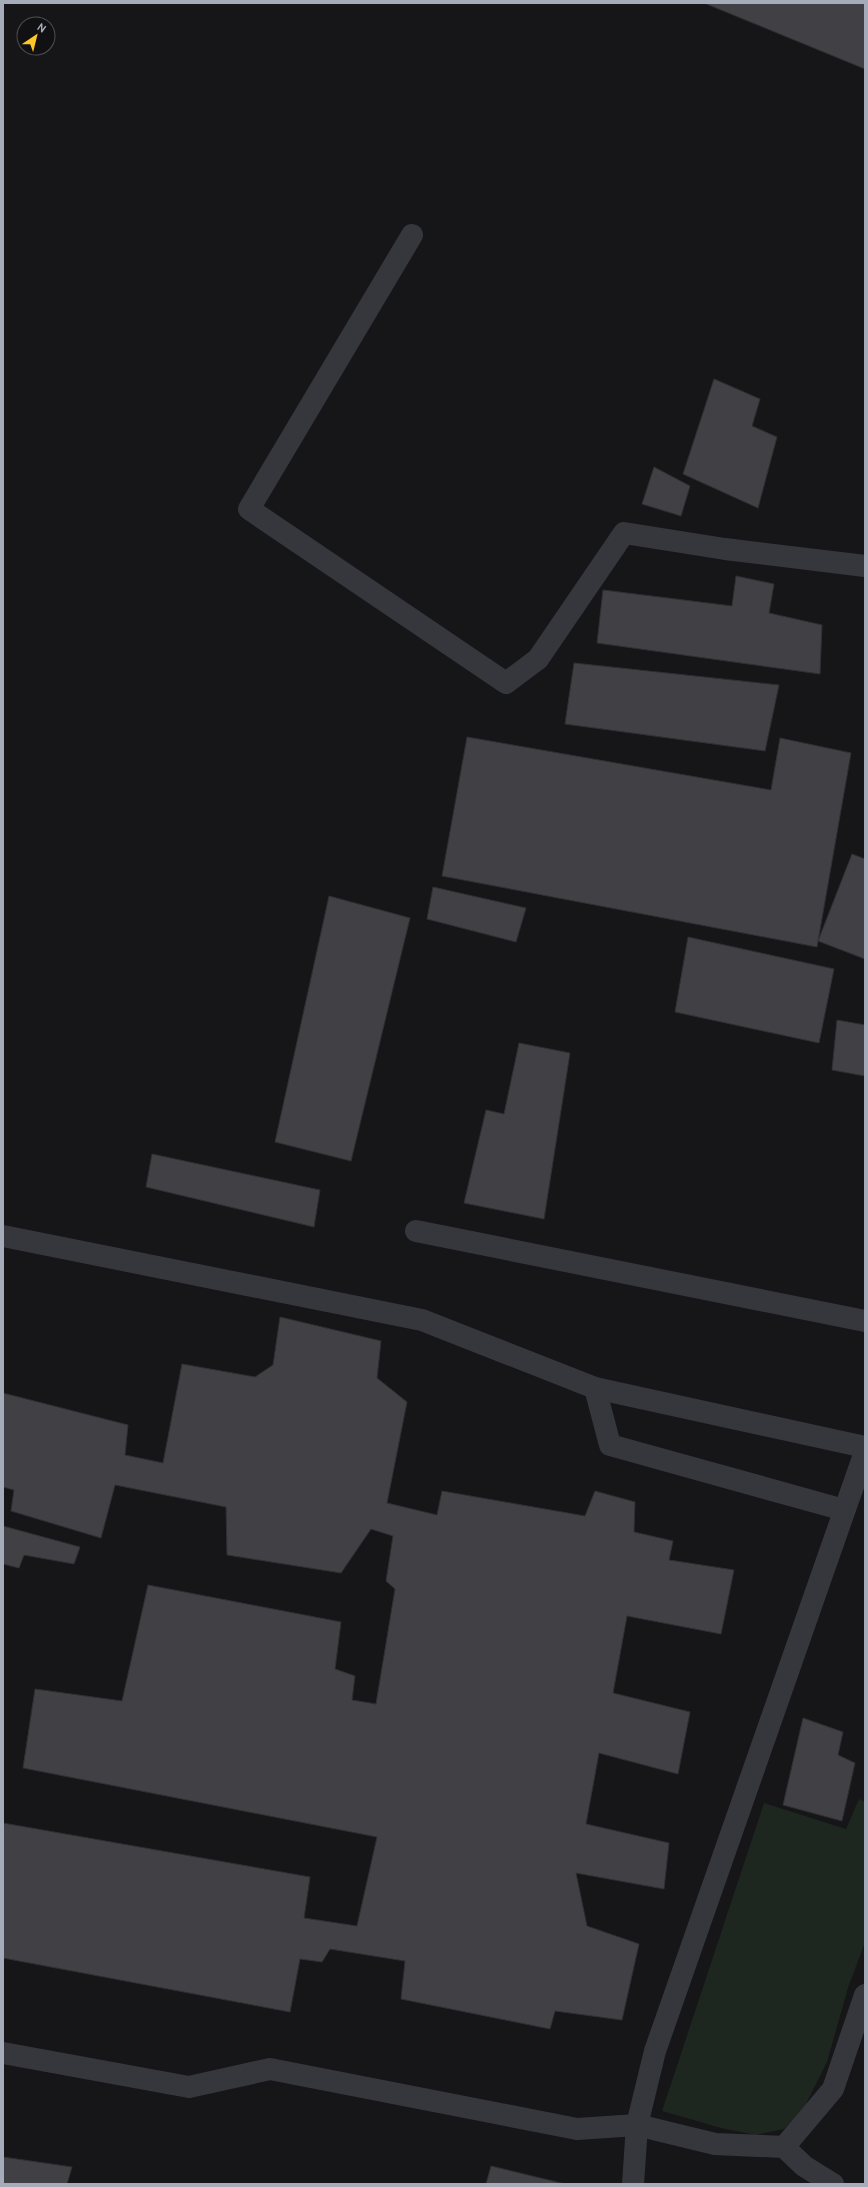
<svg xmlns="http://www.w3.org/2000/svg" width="868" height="2187" font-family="Overpass,sans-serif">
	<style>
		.green { fill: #1d261f }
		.building { fill: #404045; stroke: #302f34 }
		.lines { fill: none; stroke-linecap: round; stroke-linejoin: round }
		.minor { stroke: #36373d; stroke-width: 22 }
	</style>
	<rect width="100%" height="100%" fill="#161618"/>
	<path class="green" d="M859,1799L865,1802V1942L848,1988L827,2062L803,2110L784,2129L755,2135L721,2128L662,2111L764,1803L846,1829Z"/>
	<g class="building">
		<path d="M704,3H865V69Z"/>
		<path d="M714,379L760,399L752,426L777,437L758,508L683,474Z"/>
		<path d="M654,467L690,486L681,516L642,504Z"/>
		<path d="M736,576L774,584L769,613L822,625L820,674L597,643L603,590L732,606Z"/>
		<path d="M574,663L779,685L765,751L565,724Z"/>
		<path d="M467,737L771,790L780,738L851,753L817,947L442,876Z"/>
		<path d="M852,854L865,859V959L818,941Z"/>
		<path d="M433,887L526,908L516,942L427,919Z"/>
		<path d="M329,896L410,918L351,1161L275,1142Z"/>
		<path d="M688,937L834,969L819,1043L675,1012Z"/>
		<path d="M837,1020L865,1025V1076L832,1070Z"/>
		<path d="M519,1043L570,1053L544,1219L464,1203L486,1110L504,1114Z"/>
		<path d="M152,1154L320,1190L314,1227L146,1187Z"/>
		<path d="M280,1317L381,1341L377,1378L407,1402L387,1503L437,1515L442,1491L585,1516L595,1491L635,1502L634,1532L673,1541L669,1560L734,1570L721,1634L627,1616L613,1693L690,1712L678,1774L599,1753L586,1824L669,1843L664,1889L576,1873L587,1926L639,1944L622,2020L555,2011L550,2029L401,1999L405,1961L330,1949L322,1962L300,1959L290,2012L3,1958V1823L310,1877L304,1918L357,1926L377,1837L23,1768L35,1689L122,1701L148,1585L341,1622L335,1669L355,1676L352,1700L376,1704L395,1589L386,1581L393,1536L371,1529L341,1573L227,1555L226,1507L115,1485L101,1538L11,1511L14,1490L3,1487V1393L128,1425L125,1455L163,1463L182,1364L255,1377L273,1365Z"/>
		<path d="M3,1526L80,1547L74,1564L24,1555L19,1568L3,1564Z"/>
		<path d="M803,1718L843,1732L838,1755L855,1763L842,1821L783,1805Z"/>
		<path d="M3,2157L72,2167L67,2184H3Z"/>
		<path d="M491,2166L565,2184H486Z"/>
	</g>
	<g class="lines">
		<g class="minor">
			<path d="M412,235L249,509L506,683L538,659L624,533L725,549L865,566"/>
			<path d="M416,1231L865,1321"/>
			<path d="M3,1236L422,1320L595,1388L865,1447"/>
			<path d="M595,1388L610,1445L844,1510"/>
			<path d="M3,2053L189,2087L270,2069L577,2129L637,2125L715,2144L784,2147L804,2166L833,2184"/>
			<path d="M784,2147L833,2089L865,1995"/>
			<path d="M633,2184L637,2125L655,2051L865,1452"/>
		</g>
	</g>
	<rect width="868" height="2187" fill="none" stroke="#a6abb9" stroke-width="8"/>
	<g transform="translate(36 36) rotate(35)"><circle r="19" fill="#111113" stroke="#4d4f55"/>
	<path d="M0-3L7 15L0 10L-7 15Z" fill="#ffc627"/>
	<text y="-6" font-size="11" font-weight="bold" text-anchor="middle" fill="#a6abb9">N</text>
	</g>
</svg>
